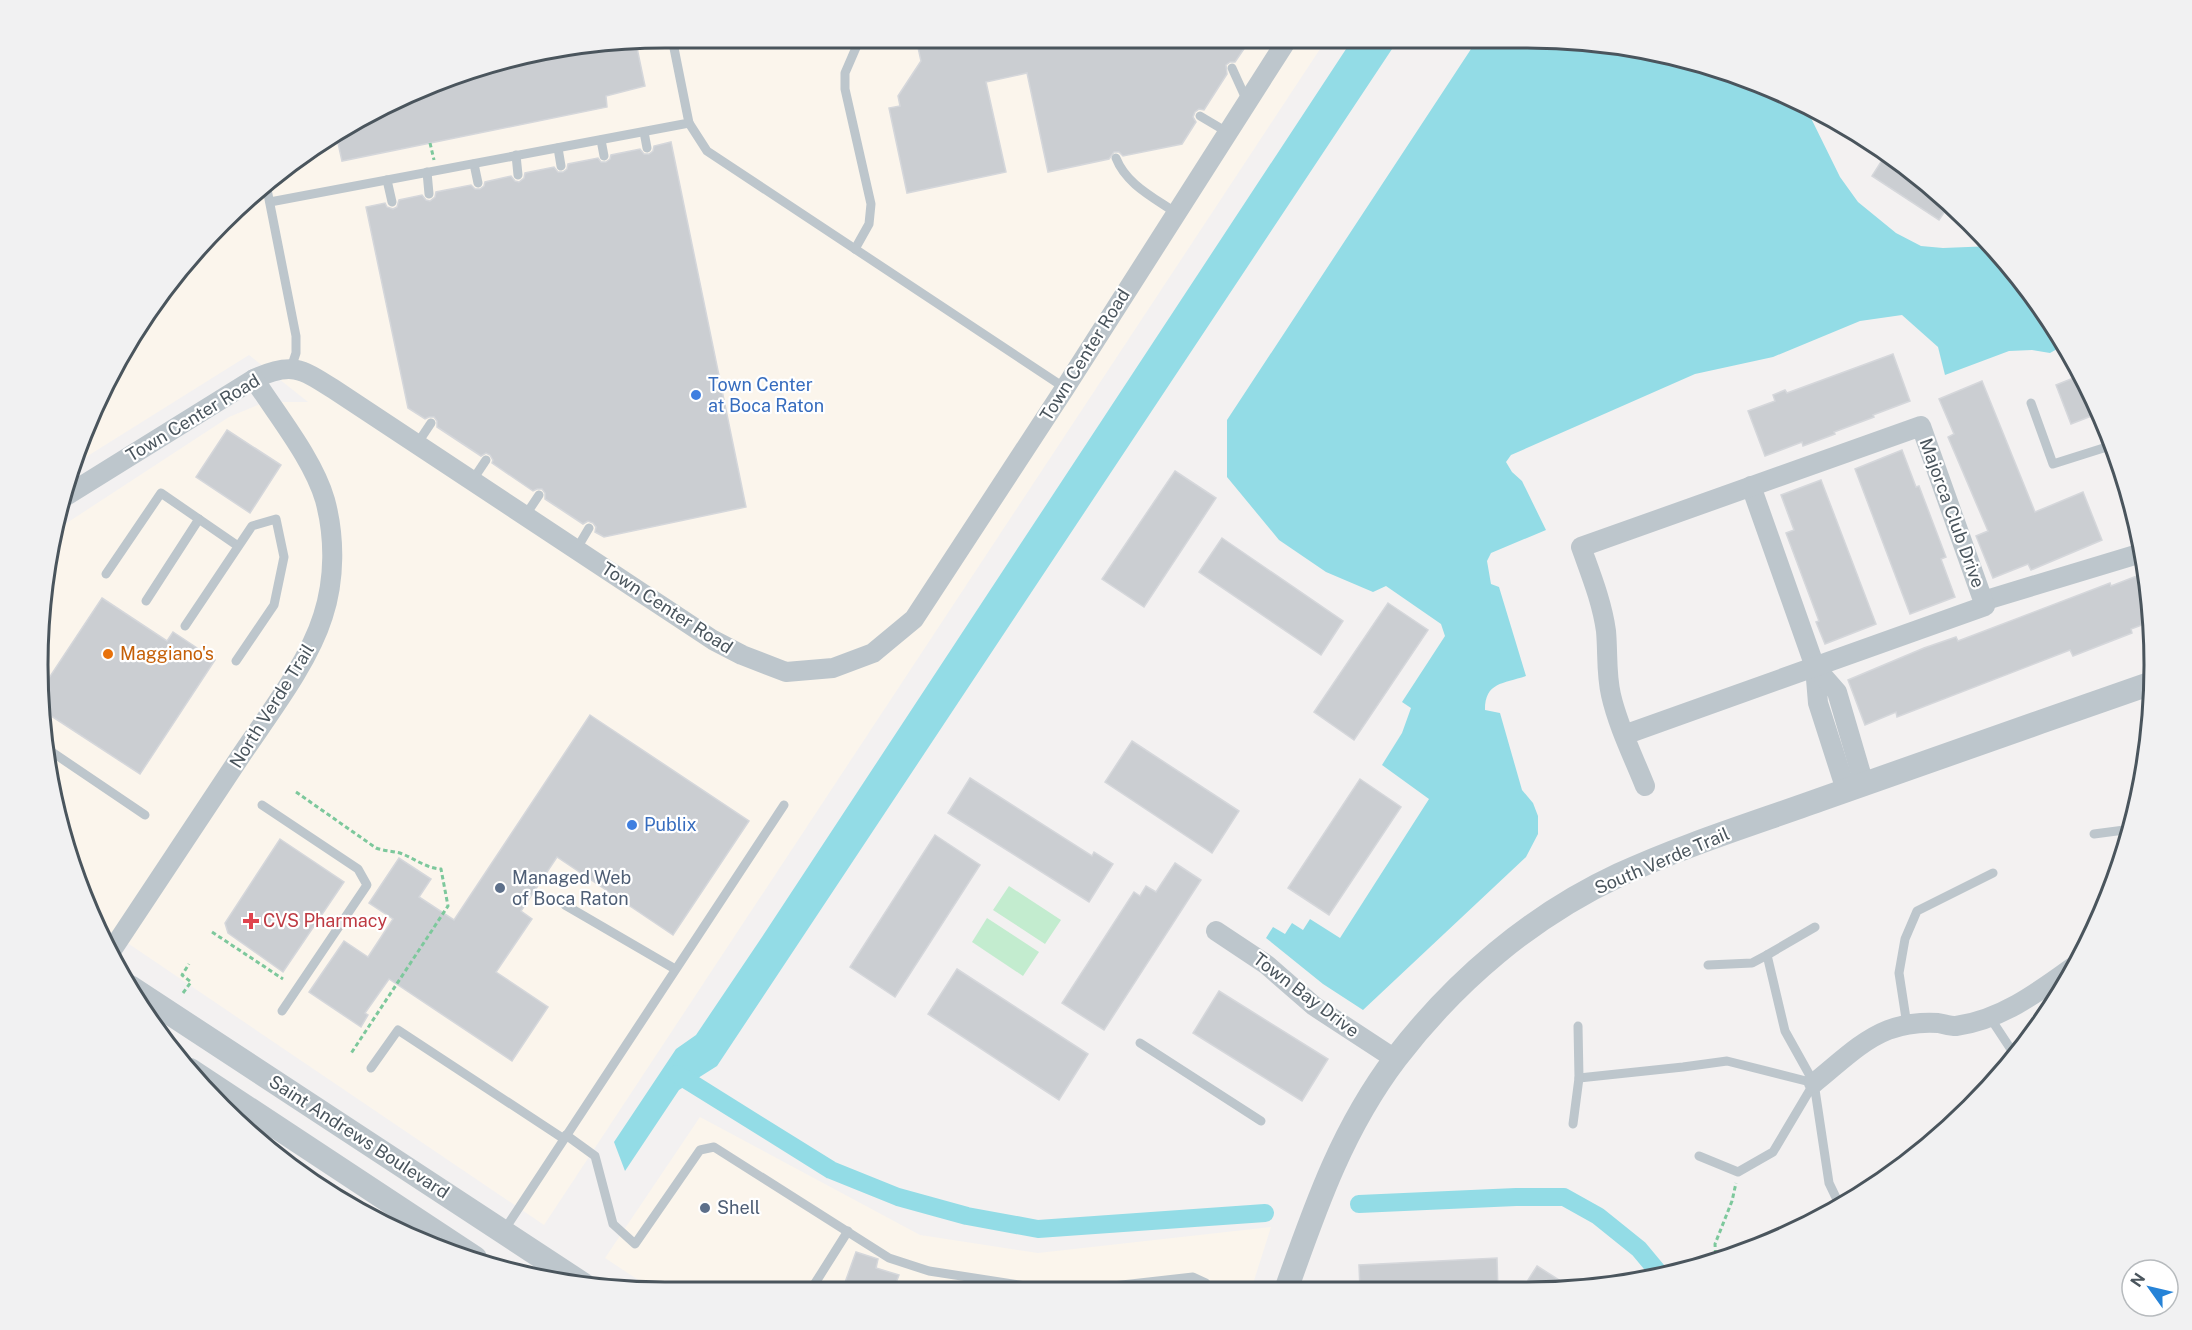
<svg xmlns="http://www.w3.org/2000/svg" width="2192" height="1330" font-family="'Public Sans',sans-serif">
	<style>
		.commercial { fill: #fbf5ec }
		.green { fill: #c3eccf }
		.water { fill: #93dce6 }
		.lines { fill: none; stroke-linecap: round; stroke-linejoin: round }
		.canal { stroke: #93dce6; stroke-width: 18 }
		.building { fill: #cbced2; stroke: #d5d7db; stroke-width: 1.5 }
		.path { stroke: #7dc89c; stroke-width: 3; stroke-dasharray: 4.5 3; stroke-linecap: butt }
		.service { stroke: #bdc6cc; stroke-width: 9 }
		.minor { stroke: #bdc6cc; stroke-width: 20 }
		.tertiary { stroke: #bdc6cc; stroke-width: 24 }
		.shop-dot { fill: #3f7fe0; stroke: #fff; stroke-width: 2 }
		.food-dot { fill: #e8710a; stroke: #fff; stroke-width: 2 }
		.service-dot { fill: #5c6f8a; stroke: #fff; stroke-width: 2 }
		.health-dot { fill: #e0444e; stroke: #fff; stroke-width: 2 }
		.labels { text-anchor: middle; stroke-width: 4.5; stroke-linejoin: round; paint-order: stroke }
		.street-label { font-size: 18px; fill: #4a555d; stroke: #fff }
		.shop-label { font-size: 18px; fill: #366cbe; stroke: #fff; text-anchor: start }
		.food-label { font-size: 18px; fill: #c56008; stroke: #fff; text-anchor: start }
		.service-label { font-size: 18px; fill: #4e5e75; stroke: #fff; text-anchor: start }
		.health-label { font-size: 18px; fill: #be3a42; stroke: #fff; text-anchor: start }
		.rim { fill: none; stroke: #4a555d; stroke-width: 3 }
	</style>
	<rect width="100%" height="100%" fill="#f3f1f1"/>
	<g class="commercial">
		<path d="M583,43H1324L544,1225L98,923L71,866L43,747L38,665L49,543L53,532L229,417L265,402H308L249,355L70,467L102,387L167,283L283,167L387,102L464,71Z"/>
		<path d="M700,1117L920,1235L1038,1253L1271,1227L1251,1290L649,1287L605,1258Z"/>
	</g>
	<g class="green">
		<path d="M1009,886L1061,920L1045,944L993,910Z"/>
		<path d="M987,918L1039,952L1023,976L972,942Z"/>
	</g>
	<g class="water">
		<path d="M1350,43H1396L717,1066L679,1090L625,1171L614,1142L676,1049L696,1035L762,937Z"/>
		<path d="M1475,43H1609L1767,85L1806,108L1840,177L1858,202L1896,233L1921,246L1943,248L1993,246L2066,344L2050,353L2032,350L2009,351L1945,375L1938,347L1902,315L1860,321L1773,357L1695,374L1511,455L1506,462L1512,472L1522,481L1546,530L1491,553L1487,561L1491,584L1499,587L1526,676C1503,684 1485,682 1485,710L1500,713L1522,790L1533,803L1538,816V834L1526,857L1363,1010L1323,984L1266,938L1273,927L1285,934L1292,923L1303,930L1310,919L1340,938L1429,799L1382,765L1402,733L1411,708L1402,702L1445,636L1441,624L1386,586L1373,592L1326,572L1279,540L1227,477V420Z"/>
	</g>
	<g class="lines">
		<g class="canal">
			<path d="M677,1074L831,1170L898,1197L967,1216L1038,1229L1265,1213"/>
			<path d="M1359,1204L1516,1197H1564L1598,1216L1639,1249L1659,1273"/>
		</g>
	</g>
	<g class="building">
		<path d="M583,43H636L645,86L606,96L607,107L342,161L336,134L387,102L464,71Z"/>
		<path d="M917,43H1248L1235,62H1230L1226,65L1227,74L1204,110L1199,109L1195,112L1193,117L1196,122L1182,144L1123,156L1119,152H1114L1109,159L1048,172L1027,73L986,82L1006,172L907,193L889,108L900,106L898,96L921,61Z"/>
		<path d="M671,142L746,507L604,537L595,532L596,527L593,523L588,521L583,524L545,499V493L542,489H537L533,491L492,463L493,460L490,455L486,453L481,456L437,427V421L434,417H429L425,419L408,408L366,207L385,203L387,207L393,209L397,207L399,200L422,195L426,200L430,201L435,197L436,192L471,185L475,189H480L484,186L485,182L511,176L515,181L519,182L524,178L525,173L554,167L558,172H563L567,169L568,164L598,158L601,162H606L610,159L611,155L640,149L644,154H649L653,151L654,146Z"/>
		<path d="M1886,154L1909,167L1949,205L1939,220L1872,176Z"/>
		<path d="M1893,354L1910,401L1873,415L1874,417L1834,432L1835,434L1803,446L1802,442L1765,456L1748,411L1775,401L1773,395L1785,390L1787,393Z"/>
		<path d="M2081,375L2099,413L2071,424L2056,385Z"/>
		<path d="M1982,381L2035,512L2083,492L2102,540L2031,570L2028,564L1993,578L1976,536L1988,531L1948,437L1954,434L1939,399Z"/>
		<path d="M227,430L281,465L250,513L196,477Z"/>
		<path d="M1902,450L1916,487L1919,486L1946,557L1941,559L1955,597L1910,614L1855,469Z"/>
		<path d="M1175,471L1216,498L1144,607L1102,579Z"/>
		<path d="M1821,480L1876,624L1825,644L1816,622L1819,621L1786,533L1794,530L1781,495Z"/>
		<path d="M1222,538L1343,621L1321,655L1199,572Z"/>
		<path d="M2147,572L2149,583L2150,622L2131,629L2132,633L2073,656L2070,650L1897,717L1896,712L1865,725L1848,680L1924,648L1956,637L1958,641L2110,583L2111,586Z"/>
		<path d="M102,598L167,641L173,632L215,660L140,774L42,710L49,700L39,693Z"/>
		<path d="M1388,603L1428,630L1354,740L1314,712Z"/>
		<path d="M590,715L749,821L673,935L557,857L521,911L532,919L496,972L548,1007L512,1061L389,979L365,1013L368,1015L361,1027L309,992L344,941L368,957L393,919L369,903L399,858L431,879L419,897L454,920Z"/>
		<path d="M1132,741L1239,811L1212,853L1105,782Z"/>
		<path d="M970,778L1092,856L1094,852L1113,864L1089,902L948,813Z"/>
		<path d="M1360,779L1401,807L1329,915L1288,888Z"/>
		<path d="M935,835L980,865L895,997L850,967Z"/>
		<path d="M280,839L344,882L283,972L228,933L225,923Z"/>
		<path d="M1175,863L1201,880L1104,1030L1062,1003L1134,892L1140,896L1146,886L1156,892Z"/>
		<path d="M957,969L1088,1054L1059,1100L928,1014Z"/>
		<path d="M1219,991L1328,1059L1302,1101L1193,1033Z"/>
		<path d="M856,1252L878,1259L876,1268L899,1275L894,1288H843Z"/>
		<path d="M1497,1258L1498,1291L1360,1290L1359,1265Z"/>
		<path d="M1537,1266L1575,1290L1521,1291Z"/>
	</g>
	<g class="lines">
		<g class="path">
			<path d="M430,143L434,160"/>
			<path d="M296,792L376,848C384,851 392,851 400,853C414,858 425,868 441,869L448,906L350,1055"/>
			<path d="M212,932L283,979"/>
			<path d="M183,993L191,982L182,975L189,964"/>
			<path d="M1716,1262L1715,1244L1732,1201L1736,1183"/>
		</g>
		<g class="service">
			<path d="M1232,68L1247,101"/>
			<path d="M1200,116L1227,132"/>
			<path d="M689,123L707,151L1065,388"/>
			<path d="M644,132L647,148"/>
			<path d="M601,140L604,156"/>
			<path d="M558,148L561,166"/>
			<path d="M516,155L518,175"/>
			<path d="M1116,158C1126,184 1153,197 1176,213"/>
			<path d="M474,164L478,183"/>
			<path d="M427,172L429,194"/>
			<path d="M387,180L392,202"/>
			<path d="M266,184L296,336V353L291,368"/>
			<path d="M270,202L689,123L673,43"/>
			<path d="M855,249L869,224L871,204L845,89V73L858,43"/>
			<path d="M2031,403L2053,464L2113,445"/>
			<path d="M417,444L431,423"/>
			<path d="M472,481L486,460"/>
			<path d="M525,516L539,495"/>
			<path d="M576,550L589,528"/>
			<path d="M106,574L161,493L238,546"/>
			<path d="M146,601L199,519"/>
			<path d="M185,626L252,526L276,519L284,557L274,605L236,661"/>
			<path d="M43,746L145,815"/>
			<path d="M262,805L358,869L367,885L282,1011"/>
			<path d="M2094,834L2132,829"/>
			<path d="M565,905L675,969"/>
			<path d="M1767,955L1815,927"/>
			<path d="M1989,1016L2016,1057"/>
			<path d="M1907,1025L1899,973L1905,939L1917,911L1993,873"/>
			<path d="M1140,1043L1261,1121"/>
			<path d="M371,1068L398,1030L564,1139"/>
			<path d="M1579,1078L1683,1067L1727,1061L1814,1083L1785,1031L1767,955L1752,963L1708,965"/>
			<path d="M1573,1124L1579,1078L1578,1026"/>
			<path d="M566,1135L595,1156L613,1224L635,1244L700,1150L714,1147L889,1258L929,1271L1039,1288L1113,1286L1193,1277L1206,1283L1208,1290"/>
			<path d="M1699,1156L1738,1172L1773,1152L1814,1083L1829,1183L1841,1208"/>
			<path d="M503,1232L784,805"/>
			<path d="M812,1288L848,1231"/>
		</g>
		<g class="minor">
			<path d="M1751,486L1815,667L1818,703L1846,790"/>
			<path d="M61,499L254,379C292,361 302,369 335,390L713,640L742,655L786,672L833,668L873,653L914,619L1065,388L1285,43"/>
			<path d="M1983,601L2135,555"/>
			<path d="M1815,667L1837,692L1864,784"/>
			<path d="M1624,735L1985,606L1921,426L1581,547C1591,575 1602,602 1606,631C1608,653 1606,674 1611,695C1618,726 1633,756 1645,786"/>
			<path d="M1216,931L1267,965L1314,1006L1395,1059"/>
			<path d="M112,950C155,886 197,821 240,757C268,715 308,664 323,616C335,579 335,537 325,500C313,459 277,415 254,379"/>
			<path d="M1814,1083C1837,1065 1860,1041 1888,1030C1904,1024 1921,1022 1938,1023C1944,1024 1950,1026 1956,1026C2002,1020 2041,990 2077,964"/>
		</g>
		<g class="tertiary">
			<path d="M130,987L587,1287"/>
			<path d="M190,1070L475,1258"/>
			<path d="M1286,1290C1315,1208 1342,1129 1396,1058C1455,981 1531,916 1619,875C1684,845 1752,824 1819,800C1930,760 2041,722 2152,683"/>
		</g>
	</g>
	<g class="shop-dot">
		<circle cx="696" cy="395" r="6"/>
		<circle cx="632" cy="825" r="6"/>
	</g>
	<circle class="food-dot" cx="108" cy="654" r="6"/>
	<g class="service-dot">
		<circle cx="500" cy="888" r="6"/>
		<circle cx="705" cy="1208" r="6"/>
	</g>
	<path class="health-dot" d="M248 912h6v6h6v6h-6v6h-6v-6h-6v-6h6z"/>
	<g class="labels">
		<g class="street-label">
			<text transform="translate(1085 355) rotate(-58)" y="6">Town Center Road</text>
			<text transform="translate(193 418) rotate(-31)" y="6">Town Center Road</text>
			<text transform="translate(1952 513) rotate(70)" y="6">Majorca Club Drive</text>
			<text transform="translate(667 608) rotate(33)" y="6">Town Center Road</text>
			<text transform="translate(272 706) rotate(-58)" y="6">North Verde Trail</text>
			<text transform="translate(1662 861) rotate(-23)" y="6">South Verde Trail</text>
			<text transform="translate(1306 995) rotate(37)" y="6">Town Bay Drive</text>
			<text transform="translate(359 1137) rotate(33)" y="6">Saint Andrews Boulevard</text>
		</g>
		<g class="shop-label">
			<text x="708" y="391">Town Center<tspan x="708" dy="21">at Boca Raton</tspan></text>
			<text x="644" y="831">Publix</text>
		</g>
		<g class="food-label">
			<text x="120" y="660">Maggiano's</text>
		</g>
		<g class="service-label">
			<text x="512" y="884">Managed Web<tspan x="512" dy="21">of Boca Raton</tspan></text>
			<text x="717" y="1214">Shell</text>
		</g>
		<g class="health-label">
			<text x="263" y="927">CVS Pharmacy</text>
		</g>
	</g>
	<path d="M0 0H2192V1330H0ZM665 48H1527A617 617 0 0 1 2144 665V665A617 617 0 0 1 1527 1282H665A617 617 0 0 1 48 665V665A617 617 0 0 1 665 48Z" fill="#f1f1f2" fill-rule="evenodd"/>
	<path class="rim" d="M665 48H1527A617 617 0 0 1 2144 665V665A617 617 0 0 1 1527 1282H665A617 617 0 0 1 48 665V665A617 617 0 0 1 665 48Z"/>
	<g transform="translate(2150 1288) rotate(304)"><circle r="28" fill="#ffffff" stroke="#b7bbbe" stroke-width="1.5"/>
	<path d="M0-4.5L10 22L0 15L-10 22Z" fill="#2683d7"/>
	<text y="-9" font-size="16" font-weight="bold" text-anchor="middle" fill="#4a555d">N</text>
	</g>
</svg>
